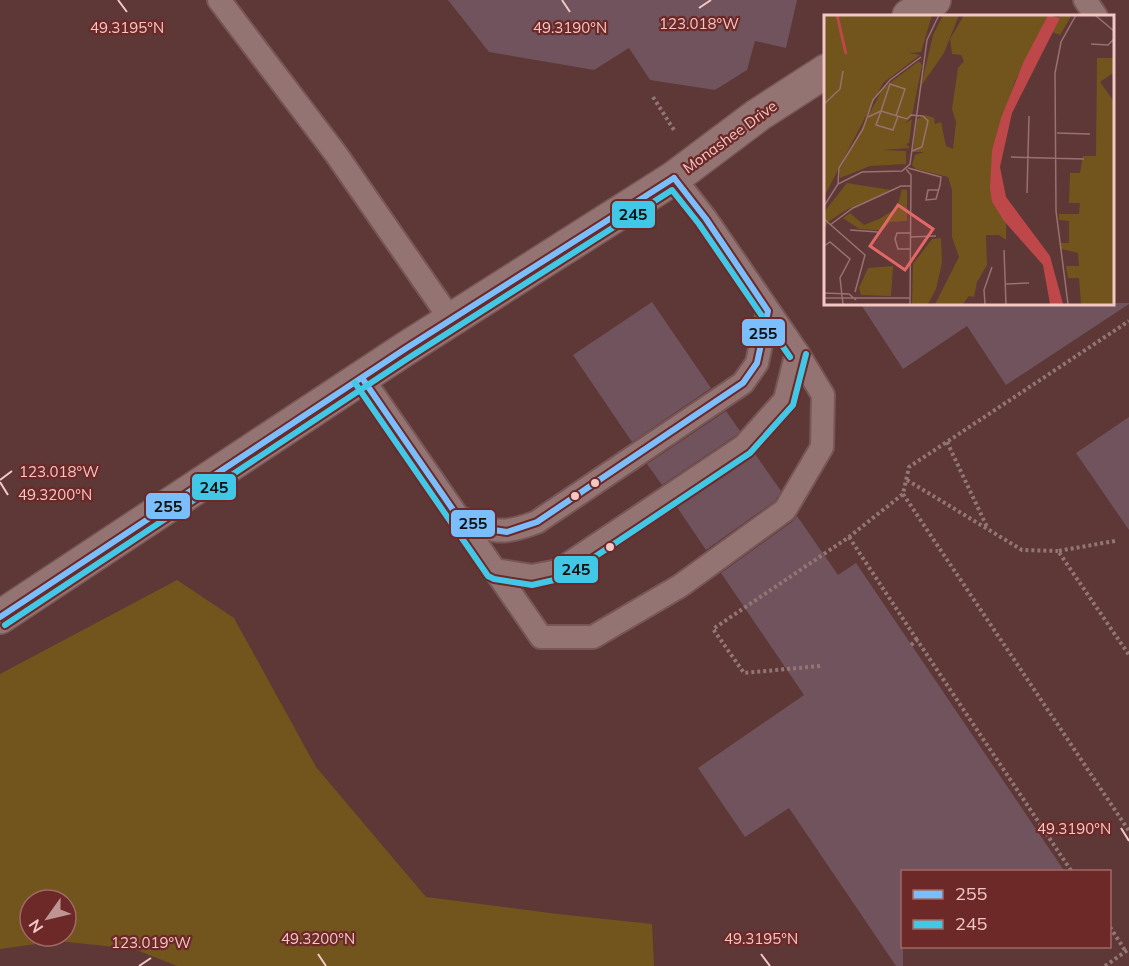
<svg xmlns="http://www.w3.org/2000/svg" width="1129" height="966" font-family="Mulish,sans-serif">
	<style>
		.green { fill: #72541d; fill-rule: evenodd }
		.building { fill: #70535c }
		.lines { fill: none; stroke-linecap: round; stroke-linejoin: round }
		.service-casing { stroke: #795656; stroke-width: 26 }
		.minor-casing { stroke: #795656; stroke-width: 36 }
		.path { stroke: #917675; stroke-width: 4; stroke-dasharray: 3 3; stroke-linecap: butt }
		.service { stroke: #937473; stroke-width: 22 }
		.minor { stroke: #937473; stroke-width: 33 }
		.bus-1-casing { stroke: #6d2828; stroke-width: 10 }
		.bus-2-casing { stroke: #6d2828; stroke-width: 10 }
		.bus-1 { stroke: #7abffc; stroke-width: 6 }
		.bus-2 { stroke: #40c8e6; stroke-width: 6 }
		.ticks { fill: none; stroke: #f2c7c4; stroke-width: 2 }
		.bus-dot { fill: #f2c7c4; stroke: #6d2828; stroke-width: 2 }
		.labels { text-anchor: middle; stroke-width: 4.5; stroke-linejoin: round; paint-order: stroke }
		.street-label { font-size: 15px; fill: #f2c7c4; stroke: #6d2828 }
		.inset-river { fill: none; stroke: #be4749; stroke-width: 3 }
		.inset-road { fill: none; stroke: #99716f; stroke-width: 1.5 }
		.view { fill: #e16866; fill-opacity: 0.15; stroke: #e16866; stroke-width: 3 }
		.inset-edge { fill: none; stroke: #f2c7c4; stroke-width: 3 }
		.ticks-label { font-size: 15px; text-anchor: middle; fill: #f2c7c4; stroke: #6d2828; stroke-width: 4.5; stroke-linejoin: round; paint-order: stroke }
		.line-badge { stroke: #6d2828; stroke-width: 2 }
		.pale-badge-label { font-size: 16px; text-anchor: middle; font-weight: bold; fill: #111 }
	</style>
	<rect width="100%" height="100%" fill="#5e3737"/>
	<path class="green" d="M177,580L234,618L316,767L426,897L558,914L652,924L654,966H177L134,949L58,941L0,949V674ZM30,900H66V936H30Z"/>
	<g class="building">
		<path d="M448,0H797L786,48L755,41L747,70L715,90L650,80L629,48L594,70L489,52Z"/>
		<path d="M652,302L711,388L632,442L573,355Z"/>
		<path d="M860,303H1129V304L1006,385L967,326L903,369Z"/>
		<path d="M726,411L740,431L735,436L662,485L647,464Z"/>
		<path d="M1129,417V530L1076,453Z"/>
		<path d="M755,454L781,491L775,501L706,550L677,507Z"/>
		<path d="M797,516L838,575L856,563L1065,872H903V966H896L789,808L745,837L698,768L804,695L721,573L793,521Z"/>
	</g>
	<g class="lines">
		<g class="service-casing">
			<g id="service">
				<path d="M219,0L336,154L451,320"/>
				<path d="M1085,0L1096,16"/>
				<path d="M362,378L541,637H593L680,586L785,510L822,447L823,395L797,352L706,219L674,178"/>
				<path d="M458,517C493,532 501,536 537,522L743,383L757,363L768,311"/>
				<path d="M495,570L532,576L558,571L744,446L785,400L797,352"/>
			</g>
		</g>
		<g class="minor-casing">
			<g id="minor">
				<path d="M909,16L934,0"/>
				<path d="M0,617L405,349L674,178L758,115L826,71"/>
			</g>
		</g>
		<g class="path">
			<path d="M653,97L674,130"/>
			<path d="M947,442L988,529"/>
			<path d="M907,480L1022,550L1058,551"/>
			<path d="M903,494L1129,831"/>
			<path d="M849,537L917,640"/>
			<path d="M1115,541L1058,551L1129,655"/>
			<path d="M911,645L917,640L1072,872"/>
			<path d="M820,666L744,673L713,629L849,537L903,494L909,467L1129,321"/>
			<path d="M1110,927L1126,952"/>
			<path d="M1105,966L1129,949"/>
		</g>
		<use href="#service" class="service"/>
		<use href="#minor" class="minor"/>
		<g class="bus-1-casing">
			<g id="bus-1">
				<path d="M362,378L458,517L487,529L507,532L537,522L743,383L757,363L768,311L706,219L674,178"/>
				<path d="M0,617L405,349L674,178"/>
			</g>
		</g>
		<g class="bus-2-casing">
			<g id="bus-2">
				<path d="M355,383L488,576L494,579L532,585L563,578L750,453L793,405L806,354"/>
				<path d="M5,625L410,357L672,190L699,224L790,357"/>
			</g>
		</g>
		<use href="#bus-1" class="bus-1"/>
		<use href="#bus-2" class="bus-2"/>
	</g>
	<path class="ticks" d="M118,0L127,12M562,0L570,12M699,8L711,0M0,480L12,471M0,482L8,495M1121,828L1129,841M318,954L326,966M761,954L770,966M139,966L151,958"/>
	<g class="bus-dot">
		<circle cx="595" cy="483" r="5"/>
		<circle cx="575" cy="496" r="5"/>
		<circle cx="610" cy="547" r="5"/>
	</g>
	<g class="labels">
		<g class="street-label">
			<text transform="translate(730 137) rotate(-36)" y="5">Monashee Drive</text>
		</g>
	</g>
	<g transform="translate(824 15)">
		<rect width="290" height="290" fill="#5e3737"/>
		<path d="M0,0H108L97,37L85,38L96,40L59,68L0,182ZM119,0H135L120,38L97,71L109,20ZM140,0H224L191,66L168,135V187L182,208V225L175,220H162L163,250L153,267L150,282L145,281L139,289H111L135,242L128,222V175L124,162L92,154L88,150L91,140L100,137H89L93,104L102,100L110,103L111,109L117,107L122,131L129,134L132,107L128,94L134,53L140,46L137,40L128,39L126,24ZM236,0H248L236,20L228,17ZM273,43H289V58L276,67L289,85V289H257L255,263H244L242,251H255L254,238L237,234L236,228H245V206L235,205V199H255L256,188H245L246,158H256L259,141H272ZM95,46L98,50L88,101L81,109L88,104L85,128L82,129L86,133L58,135L82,136V149L46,151L16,163V154L59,73ZM23,168L67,175L22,195L4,207L0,216V197ZM78,174L83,175V206L66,207L59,215H51L35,214L19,203L26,198L40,210L55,204L73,193ZM117,223L118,248L112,274L104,289H88L89,249L108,224ZM69,251L67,281L37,280L35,273L44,253Z" fill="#72541d"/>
		<path d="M224,0L236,3L188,98L176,152L182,182L226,241L239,289H226L219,250L180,206L168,187L166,173L168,135L177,103L199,48Z" fill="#be4749"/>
		<path class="inset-river" d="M13,0L22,39"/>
		<path class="inset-road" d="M271,0L290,16M267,29L284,30L290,24M0,89L16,74L19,56M72,101L81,74L66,69L57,96L83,104L87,100L99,101L104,106L98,132L88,136M44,102L57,96L52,110L69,115L74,101M233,118L266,119M187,142L260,144M84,153L117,162L116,170L112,184L102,185L104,175H114M82,154L87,160L86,289M14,169L15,153L39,114L49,85L66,65L97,42M203,178L205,101M0,191L14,169L38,157L78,156L86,149L103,25L115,0M0,204L41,240L31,277M6,210L29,193L77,171H87M26,215L54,217M86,222L112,221M0,231L6,227L26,244L16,263L19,289M86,234H74L71,224L73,218H86M180,235L182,289M182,269L205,268M0,278L25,279L32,285M0,283H86M161,289L160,275L168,252M244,289L232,196L231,58L237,27L252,0"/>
		<path class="view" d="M74,190L109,214L81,255L46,231Z"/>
		<rect width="290" height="290" class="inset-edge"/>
	</g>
	<g class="ticks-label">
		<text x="699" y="29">123.018°W</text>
		<text x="127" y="33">49.3195°N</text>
		<text x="570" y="33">49.3190°N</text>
		<text x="59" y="477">123.018°W</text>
		<text x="55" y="500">49.3200°N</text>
		<text x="1074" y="834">49.3190°N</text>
		<text x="318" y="944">49.3200°N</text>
		<text x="761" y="944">49.3195°N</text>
		<text x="151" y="948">123.019°W</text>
	</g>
	<g class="line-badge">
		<rect x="611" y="200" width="45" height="29" rx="6" fill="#40c8e6"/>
		<rect x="741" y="318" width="45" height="29" rx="6" fill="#7abffc"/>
		<rect x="191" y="473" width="46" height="28" rx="6" fill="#40c8e6"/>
		<rect x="145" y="492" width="46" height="28" rx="6" fill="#7abffc"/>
		<rect x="450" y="509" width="46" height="29" rx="6" fill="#7abffc"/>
		<rect x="553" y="555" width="46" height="29" rx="6" fill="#40c8e6"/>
	</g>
	<g class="pale-badge-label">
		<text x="633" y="220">245</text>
		<text x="763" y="339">255</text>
		<text x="214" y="493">245</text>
		<text x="168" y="512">255</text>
		<text x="473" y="529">255</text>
		<text x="576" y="575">245</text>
	</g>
	<rect x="901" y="870" width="210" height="78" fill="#6d2828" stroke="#a26866" stroke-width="1.5"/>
	<rect x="913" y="890" width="30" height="9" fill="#7abffc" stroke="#a26866" stroke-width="1.5"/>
	<text x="955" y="900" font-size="18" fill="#f2c7c4">255</text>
	<rect x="913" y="920" width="30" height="9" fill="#40c8e6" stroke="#a26866" stroke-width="1.5"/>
	<text x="955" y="930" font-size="18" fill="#f2c7c4">245</text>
	<g transform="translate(48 918) rotate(236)"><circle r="28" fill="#6d2828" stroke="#a26866" stroke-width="1.5"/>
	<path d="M0-4.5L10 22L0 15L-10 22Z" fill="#be9593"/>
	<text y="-9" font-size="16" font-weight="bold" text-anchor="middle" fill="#f2c7c4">N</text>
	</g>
</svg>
